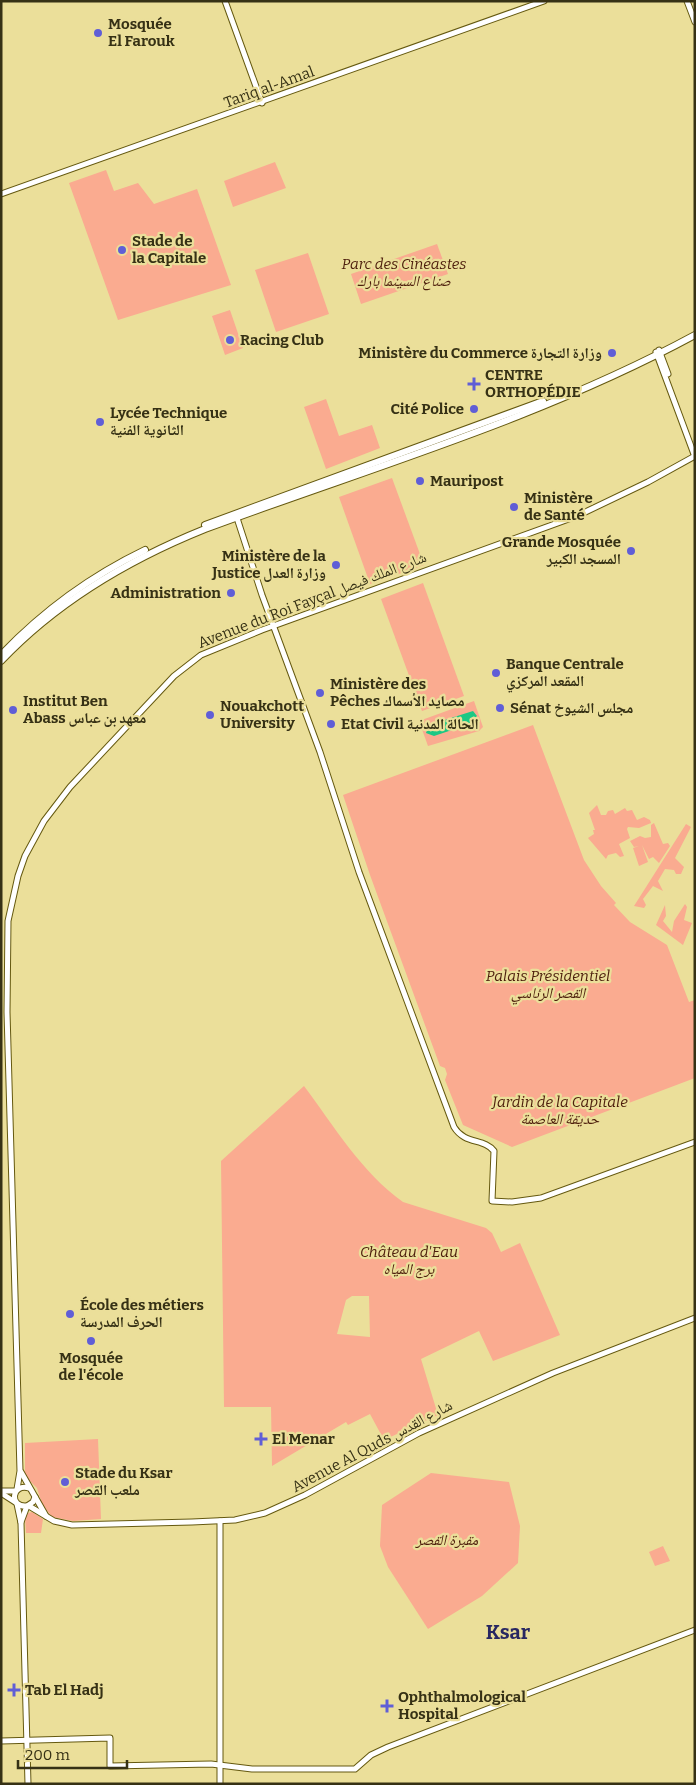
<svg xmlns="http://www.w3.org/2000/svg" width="696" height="1785" font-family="Bitter,'Noto Naskh Arabic',serif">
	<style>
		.green { fill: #faab90; fill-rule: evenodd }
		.water { fill: #1cc884 }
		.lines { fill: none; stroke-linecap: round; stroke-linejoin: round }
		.secondary-casing { stroke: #655910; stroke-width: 7 }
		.highway-casing { stroke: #655910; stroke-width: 8 }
		.secondary { stroke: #fff; stroke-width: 5 }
		.highway { stroke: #fff; stroke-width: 6 }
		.poi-dot { fill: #605ed6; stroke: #ebdf9a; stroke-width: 2 }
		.labels { text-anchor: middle; stroke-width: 4.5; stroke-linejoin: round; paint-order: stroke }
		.poi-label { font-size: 15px; font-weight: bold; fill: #363115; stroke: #ebdf9a; text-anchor: start }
		.street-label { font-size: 15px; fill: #363115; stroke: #ebdf9a }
		.park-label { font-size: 15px; font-style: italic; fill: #4d1e0c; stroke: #ebdf9a }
		.district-label { font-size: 20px; font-weight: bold; fill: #282761; stroke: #ebdf9a }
	</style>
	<rect width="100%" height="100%" fill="#ebdf9a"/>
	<g class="green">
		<path d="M275,162L286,188L233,207L224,181Z"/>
		<path d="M106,170L114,191L138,183L154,204L197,189L231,285L118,320L69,183Z"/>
		<path d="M437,244L448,274L361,304L351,274Z"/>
		<path d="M308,253L329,314L276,332L255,270Z"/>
		<path d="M230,310L243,348L225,355L212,316Z"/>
		<path d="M326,399L339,436L372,425L380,448L326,469L304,407Z"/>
		<path d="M392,478L424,565L370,584L339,497Z"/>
		<path d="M423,583L464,696L422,711L381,599Z"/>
		<path d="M474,701L483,727L479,731L428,746L419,721Z"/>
		<path d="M533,725L584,860L601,886L616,903L614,905L630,922L667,945L689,1002L695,1000V1078L512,1147L463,1125L445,1080L447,1074L445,1068L440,1066L370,875L343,795Z"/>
		<path d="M597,805L601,815H606L608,811L613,810L615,814L625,808L627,811L632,810L637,820L644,817L650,820L651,823L639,828L628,827L627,829L630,838L619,844L624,856L620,857L616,853L608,855L606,859L588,838L594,834L593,830H595L589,813Z"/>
		<path d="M654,823L663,844L668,843L670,846L659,863L653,857L649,859L642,845L648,862L639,866L633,848L639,846L634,847L630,841L640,836L645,838L651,837V825Z"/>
		<path d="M686,824L691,827L675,858L684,867L681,874H676L674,870L665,869L658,881L663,891L653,886L643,899L646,905L644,908L634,906Z"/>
		<path d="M685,904L687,907L684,920L692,923L683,945L656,925L665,905L666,916L663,921L672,932L674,921Z"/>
		<path d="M304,1086C334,1126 362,1173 403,1202L486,1228L492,1233L501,1252L520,1243L560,1335L493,1361L479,1331L421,1359L438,1415L384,1440L370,1414L348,1425L346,1422L272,1466L271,1407H224L221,1161ZM352,1296H369L370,1337L337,1334L346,1300Z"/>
		<path d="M98,1439L101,1519L73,1521L52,1517L42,1504L37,1488L25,1476V1443Z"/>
		<path d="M431,1473L509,1482L520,1526L518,1563L482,1596L428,1629L388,1567L380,1546L382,1505Z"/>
		<path d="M32,1512L43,1519L41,1533H26L25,1517L28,1513Z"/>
		<path d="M663,1546L670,1561L655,1566L649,1552Z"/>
	</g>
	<path class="water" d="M473,711L477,716L470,724L434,736L426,733L428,727L432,724Z"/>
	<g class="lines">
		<g class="secondary-casing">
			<g id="secondary">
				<path d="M225,1L262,103"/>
				<path d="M687,1L695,22"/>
				<path d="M1,194L544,1"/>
				<path d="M659,350L668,374"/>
				<path d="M656,352L695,457"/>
				<path d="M236,515L262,595L320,752L359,872L454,1127C465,1145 484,1138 494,1151L492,1201L512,1202L541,1198L695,1142"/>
				<path d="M21,1472L46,1516"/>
				<path d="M29,1488C11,1483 9,1508 27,1506L33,1502L35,1497"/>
				<path d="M17,1489L20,1471L7,1012L8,921L18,876L25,856L44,821L70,787L174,676L201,655L262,630L577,516L648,482L695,456"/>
				<path d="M1,1491H15"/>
				<path d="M1,1493L15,1502"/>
				<path d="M17,1504L21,1523L28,1784"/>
				<path d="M29,1506L54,1521L72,1525L192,1522L235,1520L265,1513L305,1495L419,1433L553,1373L695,1318"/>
				<path d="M220,1521V1784"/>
				<path d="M21,1522L27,1506"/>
				<path d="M1,1741L110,1738V1766L211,1764L252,1769H355L371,1755L388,1747L695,1630"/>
			</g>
		</g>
		<g class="highway-casing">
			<g id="highway">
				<path d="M205,525L543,401"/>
				<path d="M1,655C42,612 91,576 145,550"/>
				<path d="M1,661C58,601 128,560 205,529C369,468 540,419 695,335"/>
			</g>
		</g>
		<use href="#secondary" class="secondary"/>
		<use href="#highway" class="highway"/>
	</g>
	<g class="poi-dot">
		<circle cx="98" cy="33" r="5"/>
		<circle cx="122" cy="250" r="5"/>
		<circle cx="230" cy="340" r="5"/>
		<circle cx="612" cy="353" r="5"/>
		<path d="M471.5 376.5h5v5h5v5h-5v5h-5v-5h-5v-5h5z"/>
		<circle cx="474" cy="409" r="5"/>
		<circle cx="100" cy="422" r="5"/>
		<circle cx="420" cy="481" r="5"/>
		<circle cx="514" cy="507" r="5"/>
		<circle cx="631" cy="551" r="5"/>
		<circle cx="336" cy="565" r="5"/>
		<circle cx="231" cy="593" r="5"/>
		<circle cx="496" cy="673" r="5"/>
		<circle cx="320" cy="693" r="5"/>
		<circle cx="500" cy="708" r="5"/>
		<circle cx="13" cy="710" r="5"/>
		<circle cx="210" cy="715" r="5"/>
		<circle cx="331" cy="724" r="5"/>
		<circle cx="70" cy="1314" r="5"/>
		<circle cx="91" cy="1341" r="5"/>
		<path d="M258.5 1431.5h5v5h5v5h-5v5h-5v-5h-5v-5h5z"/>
		<circle cx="65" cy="1482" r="5"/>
		<path d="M11.5 1682.5h5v5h5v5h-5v5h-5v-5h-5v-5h5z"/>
		<path d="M384.5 1698.5h5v5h5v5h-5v5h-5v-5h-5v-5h5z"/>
	</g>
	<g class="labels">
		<g class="poi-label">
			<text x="108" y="29">Mosquée<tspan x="108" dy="17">El Farouk</tspan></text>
			<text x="132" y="246">Stade de<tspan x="132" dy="17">la Capitale</tspan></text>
			<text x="240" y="345">Racing Club</text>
			<text x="602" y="358" text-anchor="end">Ministère du Commerce وزارة التجارة</text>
			<text x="485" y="380">CENTRE<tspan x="485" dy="17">ORTHOPÉDIE</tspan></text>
			<text x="464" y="414" text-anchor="end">Cité Police</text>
			<text x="110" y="418">Lycée Technique<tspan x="110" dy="17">الثانوية الفنية</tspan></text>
			<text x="430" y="486">Mauripost</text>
			<text x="524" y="503">Ministère<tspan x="524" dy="17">de Santé</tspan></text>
			<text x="621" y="547" text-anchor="end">Grande Mosquée<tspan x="621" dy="17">المسجد الكبير</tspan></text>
			<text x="326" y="561" text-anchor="end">Ministère de la<tspan x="326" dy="17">Justice وزارة العدل</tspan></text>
			<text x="221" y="598" text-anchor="end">Administration</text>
			<text x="506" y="669">Banque Centrale<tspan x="506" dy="17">المقعد المركزي</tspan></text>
			<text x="330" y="689">Ministère des<tspan x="330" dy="17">Pêches مصايد الأسماك</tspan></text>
			<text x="23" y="706">Institut Ben<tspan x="23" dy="17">Abass معهد بن عباس</tspan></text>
			<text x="220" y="711">Nouakchott<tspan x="220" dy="17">University</tspan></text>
			<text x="510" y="713">Sénat مجلس الشيوخ</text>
			<text x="341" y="729">Etat Civil الحالة المدنية</text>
			<text x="80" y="1310">École des métiers<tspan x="80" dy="17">الحرف المدرسة</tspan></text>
			<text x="91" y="1363" text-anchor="middle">Mosquée<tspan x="91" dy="17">de l'école</tspan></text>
			<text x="272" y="1444">El Menar</text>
			<text x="75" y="1478">Stade du Ksar<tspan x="75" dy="17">ملعب القصر</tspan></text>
			<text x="25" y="1695">Tab El Hadj</text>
			<text x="398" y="1702">Ophthalmological<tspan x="398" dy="17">Hospital</tspan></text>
		</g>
		<g class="street-label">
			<text transform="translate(269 87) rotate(-20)" y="5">Tariq al-Amal</text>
			<text transform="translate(312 600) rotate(-21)" y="5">Avenue du Roi Fayçal شارع الملك فيصل</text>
			<text transform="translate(372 1446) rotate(-28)" y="5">Avenue Al Quds شارع القدس</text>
		</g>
		<g class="park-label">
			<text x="404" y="269">Parc des Cinéastes<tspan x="404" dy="17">صناع السينما بارك</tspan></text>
			<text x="548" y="981">Palais Présidentiel<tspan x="548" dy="17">القصر الرئاسي</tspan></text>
			<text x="560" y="1107">Jardin de la Capitale<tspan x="560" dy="17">حديقة العاصمة</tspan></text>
			<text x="409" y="1257">Château d'Eau<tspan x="409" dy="17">برج المياه</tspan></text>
			<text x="447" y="1545">مقبرة القصر</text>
		</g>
		<g class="district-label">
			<text x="508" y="1639">Ksar</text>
		</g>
	</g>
	<rect width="696" height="1785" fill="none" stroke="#363115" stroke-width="5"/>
	<path d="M18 1760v8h109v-8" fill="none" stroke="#363115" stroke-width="2.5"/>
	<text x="25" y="1760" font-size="15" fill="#363115" stroke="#ebdf9a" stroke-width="4" paint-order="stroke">200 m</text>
</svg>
